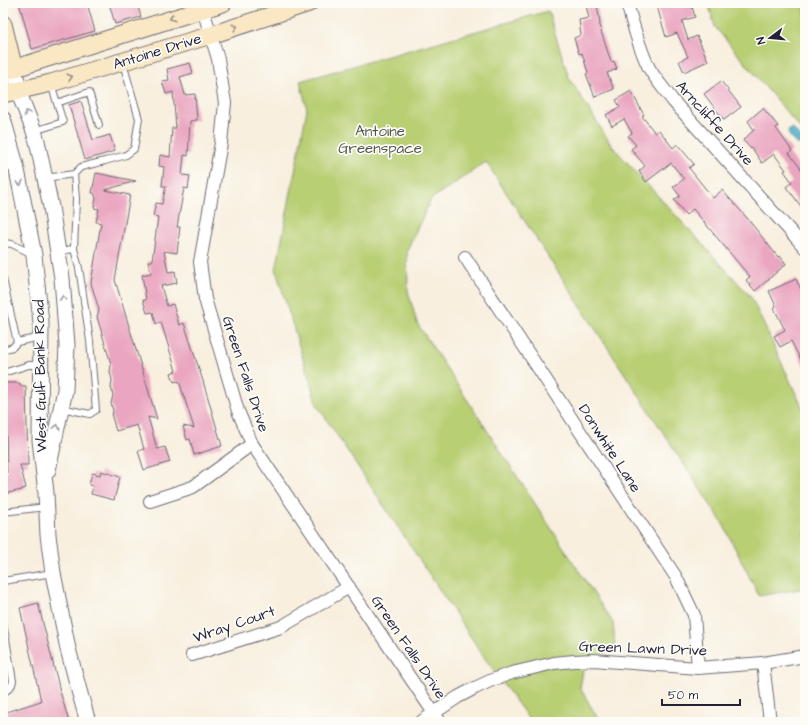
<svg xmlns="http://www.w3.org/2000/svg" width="808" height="725" font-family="'Architects Daughter',sans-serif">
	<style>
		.green { fill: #b8cf73; stroke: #6d7857 }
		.water { fill: #46acc6; stroke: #346780 }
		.building { fill: #eaa5c0 }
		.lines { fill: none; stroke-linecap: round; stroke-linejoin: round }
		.service-casing { stroke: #6d6a74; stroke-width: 8 }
		.minor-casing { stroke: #6d6a74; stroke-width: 14 }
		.tertiary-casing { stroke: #6d6a74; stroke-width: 17 }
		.secondary-casing { stroke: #6d6a74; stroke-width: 19 }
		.service { stroke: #fff; stroke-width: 6 }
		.minor { stroke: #fff; stroke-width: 12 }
		.tertiary { stroke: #fff; stroke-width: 15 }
		.secondary { stroke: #fae7c3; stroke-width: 17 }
		.oneway { stroke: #998e86 }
		.oneway2 { stroke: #9c9ca7 }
		.labels { text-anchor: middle; stroke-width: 3.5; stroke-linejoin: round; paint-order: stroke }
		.street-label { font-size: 15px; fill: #22223b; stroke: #fdfcf7 }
		.park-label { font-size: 15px; fill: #4f564c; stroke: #fdfcf7 }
	</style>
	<rect width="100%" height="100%" fill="#fdfcf7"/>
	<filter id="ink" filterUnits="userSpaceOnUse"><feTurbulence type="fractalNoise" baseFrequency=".025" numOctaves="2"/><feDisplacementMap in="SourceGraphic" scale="8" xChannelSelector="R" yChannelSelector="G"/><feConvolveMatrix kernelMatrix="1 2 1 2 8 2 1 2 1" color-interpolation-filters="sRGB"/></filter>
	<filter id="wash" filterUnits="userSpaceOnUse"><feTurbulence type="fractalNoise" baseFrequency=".012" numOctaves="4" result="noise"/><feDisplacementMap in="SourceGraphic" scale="16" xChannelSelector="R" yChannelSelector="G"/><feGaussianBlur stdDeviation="0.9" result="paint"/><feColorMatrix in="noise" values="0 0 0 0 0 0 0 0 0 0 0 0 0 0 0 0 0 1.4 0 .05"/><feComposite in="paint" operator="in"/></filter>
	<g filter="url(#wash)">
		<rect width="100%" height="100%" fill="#f8efde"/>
		<g class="green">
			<path d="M708,3H805V134L715,27Z"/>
			<path d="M548,11L569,78L612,146L751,297L805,413V588L759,596L723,524L486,162L431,199L407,250L408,291L417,323L613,623L615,645L583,671L580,688L600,722H531L486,660L317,405L276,270L307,109L300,81Z"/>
		</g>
		<path class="water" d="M792,128L803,139L798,145L793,141L788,133V131Z"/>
		<g id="blocks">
			<g class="building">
				<path d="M19,3H87L95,31L32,49Z"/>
				<path d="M109,3H137L141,17L115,24Z"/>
				<path d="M656,3H691L695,17L682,21L688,40L697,36L708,61L684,72L679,61L688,57L677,33L666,37Z"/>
				<path d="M597,4L600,24L599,25L611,62L614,61L617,69L607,73L614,89L595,97L586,74L588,73L582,53L579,54L574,38L581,35L579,20L589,18L586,6Z"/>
				<path d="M190,63L193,73L180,77L185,95L195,94L197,120L190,121L188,156L184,155L182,175L190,176L188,189L184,188L177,227H180L177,253L164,251L168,272L175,271L177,283L161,286L167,306L173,304L179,325L184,323L203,381L222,446L194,455L190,439L187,440L183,426L194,428L179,381L174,382L171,373L176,371L161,322L156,324L153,312L147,313L143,300H146L142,275L151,273L148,261H152L158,217L153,216L156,203L162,204L166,186H162L164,167L159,166L160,155L170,157L172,128H176L173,92L166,94L162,81L169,80L167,69Z"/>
				<path d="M721,81L741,107L724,120L704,94Z"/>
				<path d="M631,91L644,115L642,116L655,133L659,130L673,148L677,144L694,164L689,168L713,198L722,190L747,218L778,257L780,256L786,264L755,291L746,280L750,277L693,209L686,215L674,200L680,196L673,187L684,179L671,163L646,182L639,171L645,166L631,149L636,145L628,136L632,133L624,119L612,126L606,115L620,107L616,100Z"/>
				<path d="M81,101L93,140L110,135L115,151L85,160L69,105Z"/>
				<path d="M763,108L778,126L776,128L792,151L789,153L805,174V212L792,194V195L786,187L792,182L784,171L786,170L774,154L762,163L752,148L751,149L743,140L754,130L748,121Z"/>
				<path d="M96,173L136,181L105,190L130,195L115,280L157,419L148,417L157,449L165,447L170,462L144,470L138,451L144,449L137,425L116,431L112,417L113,410L111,404L113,395L111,387L112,380L110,372L111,364L97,317L99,310L91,283L101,223L96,222L99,209L94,208L96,198L94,193H92Z"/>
				<path d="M796,279L805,298V368L791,341L780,347L774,336L785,330L774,308L776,306L769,291Z"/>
				<path d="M5,383H20V386H26L28,465H20L26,488L22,489V490L3,494V474L7,473Z"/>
				<path d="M101,471L120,477L114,500L91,494L93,486L89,485L92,473L100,475Z"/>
				<path d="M38,603L60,691L69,722H3V713L41,701L20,608Z"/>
			</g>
		</g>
	</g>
	<g filter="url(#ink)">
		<use href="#blocks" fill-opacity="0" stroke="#6d6a74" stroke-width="1"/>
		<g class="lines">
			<g class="service-casing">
				<g id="service">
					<path d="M57,103L89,92L99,125"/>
					<path d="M34,131L63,122L51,84"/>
					<path d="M3,170L16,165"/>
					<path d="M45,178L74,174"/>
					<path d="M3,243L12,244L32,254"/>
					<path d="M74,249L76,199L74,174L81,167L105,161L126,155L134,149L139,119L123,63"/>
					<path d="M58,251L74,249L79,268L90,341L96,410L90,414L61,408"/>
					<path d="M3,279L17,342L41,337"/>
					<path d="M3,350L13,347L17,342"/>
					<path d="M3,373L29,365H41"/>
					<path d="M3,512L46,507"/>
					<path d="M3,581L53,573"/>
					<path d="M3,625L6,639L13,681C12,687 9,690 3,692"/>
				</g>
			</g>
			<g class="minor-casing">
				<g id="minor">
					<path d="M201,3L218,59L225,103L221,143L200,262L205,299L238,411L252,444L440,722"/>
					<path d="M627,3C633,25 639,47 649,68C656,80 665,90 673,101L792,233L805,248"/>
					<path d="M465,257L676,577L694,615L698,668"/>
					<path d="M150,501L193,487L252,444"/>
					<path d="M192,655L281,627L349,587"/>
					<path d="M763,663L770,722"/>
					<path d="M421,722L434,713L458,697L475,688L492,680L512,673L554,663L574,661L593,660L698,668L763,663L805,656"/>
				</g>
			</g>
			<g class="tertiary-casing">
				<g id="tertiary">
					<path d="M14,69L22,101L34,131L37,141L51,207L62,278L67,345L65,390L48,470"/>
					<path d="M3,119L16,165L34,255L41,323L40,440L46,493L48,535L53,573L68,649L80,694L88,722"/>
				</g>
			</g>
			<g class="secondary-casing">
				<g id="secondary">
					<path d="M3,24L14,69"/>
					<path d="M3,72L223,3"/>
					<path d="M3,94L51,83L211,35L309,3"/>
				</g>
			</g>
			<use href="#service" class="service"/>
			<use href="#minor" class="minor"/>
			<use href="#tertiary" class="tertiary"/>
			<use href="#secondary" class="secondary"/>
		</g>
		<defs><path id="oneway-chevron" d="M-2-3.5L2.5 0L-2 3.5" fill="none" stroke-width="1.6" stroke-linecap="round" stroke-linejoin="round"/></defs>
		<g class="oneway">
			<use href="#oneway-chevron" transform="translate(172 18) rotate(163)"/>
			<use href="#oneway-chevron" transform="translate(235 27) rotate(-18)"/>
			<use href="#oneway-chevron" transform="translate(70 77) rotate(-17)"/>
		</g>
		<g class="oneway2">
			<use href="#oneway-chevron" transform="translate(27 113) rotate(-112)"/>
			<use href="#oneway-chevron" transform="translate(20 183) rotate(78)"/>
			<use href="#oneway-chevron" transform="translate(63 298) rotate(-94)"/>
			<use href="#oneway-chevron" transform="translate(57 427) rotate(-77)"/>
		</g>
	</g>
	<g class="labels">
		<g class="street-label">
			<text transform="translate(157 51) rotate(-17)" y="5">Antoine Drive</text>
			<text transform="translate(715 123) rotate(48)" y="5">Arncliffe Drive</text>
			<text transform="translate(246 374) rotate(72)" y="5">Green Falls Drive</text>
			<text transform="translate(40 376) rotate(-91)" y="5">West Gulf Bank Road</text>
			<text transform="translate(610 448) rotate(57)" y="5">Donwhite Lane</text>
			<text transform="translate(234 624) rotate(-19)" y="5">Wray Court</text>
			<text transform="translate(409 647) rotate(56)" y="5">Green Falls Drive</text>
			<text transform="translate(643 648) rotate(2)" y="5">Green Lawn Drive</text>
		</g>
		<g class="park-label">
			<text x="380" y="136">Antoine<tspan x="380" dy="17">Greenspace</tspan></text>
		</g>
	</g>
	<rect width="808" height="725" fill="none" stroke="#fdfcf7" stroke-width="16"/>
	<g transform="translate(770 38) rotate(254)" stroke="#fdfcf7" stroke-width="3" paint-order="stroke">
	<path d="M0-3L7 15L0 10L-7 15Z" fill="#22223b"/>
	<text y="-6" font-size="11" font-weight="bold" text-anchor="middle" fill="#22223b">N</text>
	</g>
	<path d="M662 699v6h78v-6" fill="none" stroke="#22223b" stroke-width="2"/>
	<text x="668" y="699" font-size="12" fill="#22223b" stroke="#fdfcf7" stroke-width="3" paint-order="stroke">50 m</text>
</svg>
